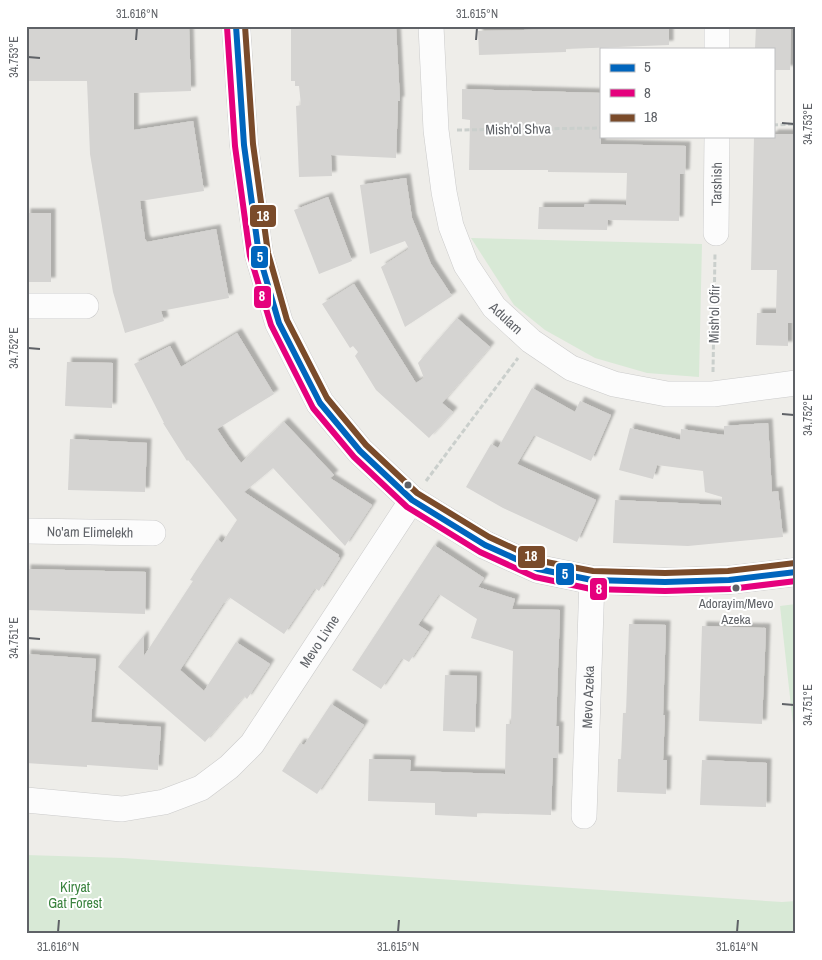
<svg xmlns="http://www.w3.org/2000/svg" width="822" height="960" font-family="'Archivo Narrow',sans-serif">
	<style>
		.green { fill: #d8e9d6 }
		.building { fill: #d5d4d2; filter: url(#shadow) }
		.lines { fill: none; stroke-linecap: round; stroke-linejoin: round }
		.minor-casing { stroke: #cbcbcb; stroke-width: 26 }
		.tertiary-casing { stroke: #cbcbcb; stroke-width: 29 }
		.path { stroke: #cacfcc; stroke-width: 3; stroke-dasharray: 5 2.5; stroke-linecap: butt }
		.minor { stroke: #fcfcfc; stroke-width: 25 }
		.tertiary { stroke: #fcfcfc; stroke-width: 28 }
		.bus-1-casing { stroke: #fff; stroke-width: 10 }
		.bus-2-casing { stroke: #fff; stroke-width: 10 }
		.bus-3-casing { stroke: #fff; stroke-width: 10 }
		.bus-1 { stroke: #0065bd; stroke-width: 6 }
		.bus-2 { stroke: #e5007d; stroke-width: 6 }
		.bus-3 { stroke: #7a4b2a; stroke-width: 6 }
		.ticks { fill: none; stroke: #5f6267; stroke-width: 2 }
		.bus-dot { fill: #5f6267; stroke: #fff; stroke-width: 2 }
		.labels { text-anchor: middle; stroke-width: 4; stroke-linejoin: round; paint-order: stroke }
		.bus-label { font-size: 13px; fill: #5f6267; stroke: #fff }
		.street-label { font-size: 14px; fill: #5f6267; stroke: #fff }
		.park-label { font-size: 14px; fill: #3a833e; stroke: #fff }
		.line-badge { stroke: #fff; stroke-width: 2 }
		.badge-label { font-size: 14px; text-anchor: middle; font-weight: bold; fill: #fff }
		.neatline { fill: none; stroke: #5f6267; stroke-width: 2 }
		.ticks-label { font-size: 12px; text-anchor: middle; fill: #5f6267 }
	</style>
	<defs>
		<filter id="shadow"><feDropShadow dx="4.5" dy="-4.5" stdDeviation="1" flood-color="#0004"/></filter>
	</defs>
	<rect width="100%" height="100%" fill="#eeede9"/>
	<g class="green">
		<path d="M471,238L702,244L699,377L647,373L595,358L545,330L514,305Z"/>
		<path d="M796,604V752L780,606Z"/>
		<path d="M26,855L123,858L782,902L796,901V934H26Z"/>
	</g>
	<g class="building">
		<path d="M26,26H189L191,91L134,93V130L193,121L204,191L140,201L145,239L147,242L216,229L229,298L161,311L164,321L125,333L113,292L90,154L87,81H26Z"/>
		<path d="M291,26H396L400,101H398L396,158L331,155L332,176L299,177L296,106L301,105L299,86H295V81H291Z"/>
		<path d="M626,26H669V45L566,49V52L479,55L478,31L573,29V28Z"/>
		<path d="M756,26H791L790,70H773V49H755Z"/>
		<path d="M462,89L601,93V144L686,146L685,174H680L679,221L608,220L607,230L538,229L539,207H584L585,204L626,205L627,173L548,172V170H469L470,120L462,119Z"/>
		<path d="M773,134H796V323H788V346L756,345L757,313H776L777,270H751L754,136H773Z"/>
		<path d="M406,178L412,218L431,264L452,296L405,327L381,267L409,249L405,241L370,254L360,185Z"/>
		<path d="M328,197L352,261L319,274L294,210Z"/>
		<rect x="26" y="213" width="25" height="69"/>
		<path d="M354,284L416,383L424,378L418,363L457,318L490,347L442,403L453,412L429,438L376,390L355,356L358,352L353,346L350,348L322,304Z"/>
		<path d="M237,333L274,394L217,429L229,447L241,463L284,422L334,475L330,478L372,505L345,546L273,468L244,492L339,555L338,557L340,558L319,591L315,588L284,634L229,597L225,603L224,602L180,670L204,691L236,642L270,664L247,699L244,696L205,742L118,667L144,635V656L193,581L190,580L217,539L222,543L237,520L188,460L187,461L163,423H164L134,364L170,346L181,367Z"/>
		<path d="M67,362L113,363L112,408L65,406Z"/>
		<path d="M532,388L575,412L580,401L611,415L591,461L534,435L517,464L596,500L577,542L503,508L466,487L491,444L498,448Z"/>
		<path d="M768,423L772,492L778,491L783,537L688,546L613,543L615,500L721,505L722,497L705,492L703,471L657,465L653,479L619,470L630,428L680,440L681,429L724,435V426Z"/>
		<path d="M70,439L147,443L145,492L68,490Z"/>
		<path d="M434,545L484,578L478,587L515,599L512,609L560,610L556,726H559L558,758H553L551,815L477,813V817L435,815V803L368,801L369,759L411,760L410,771L505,774L506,724H511L513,651L471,638L477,619L439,594L418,625L429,632L409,662L402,658L381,689L352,670Z"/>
		<path d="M26,569L146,572L145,614L26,610Z"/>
		<path d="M629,624L666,625L663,715H665L663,760H667L666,794L617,792L618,759H621L623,713H626Z"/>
		<path d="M702,626L766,628L762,724L699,721Z"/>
		<path d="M26,654L96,659L91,722L161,727L158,770L87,765V767L26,763Z"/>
		<path d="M445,675L477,676L475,732L443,731Z"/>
		<path d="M331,704L364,725L317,794L282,771L300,743L304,745Z"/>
		<path d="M702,760L767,763L766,807L700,805Z"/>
	</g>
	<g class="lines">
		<g class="minor-casing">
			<g id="minor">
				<path id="s1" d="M431,26L436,130L444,192L451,226L466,265L494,307L531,341L571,368L614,384L667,394H713L796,383"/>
				<path d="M717,26V49"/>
				<path id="s2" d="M716,233L717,136"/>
				<path d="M26,306H86"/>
				<path id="s3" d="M26,531L153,533"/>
				<path id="s4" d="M26,800L122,809L164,802L201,788L229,767L252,744L412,500"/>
				<path id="s5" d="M584,816L592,580"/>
			</g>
		</g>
		<g class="tertiary-casing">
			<path id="tertiary" d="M236,26L244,145L259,255L279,323L320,403L360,451L412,500L485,545L538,569L592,580L665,582L729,580L796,572"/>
		</g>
		<g class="path">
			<path d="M773,125L796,124"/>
			<path d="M457,130L601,128"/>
			<path d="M713,372L715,253"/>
			<path d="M426,481L518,358"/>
		</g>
		<use href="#minor" class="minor"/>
		<use href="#tertiary" class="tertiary"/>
		<g class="bus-1-casing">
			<path id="bus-1" d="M236,26L244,145L259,255L279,323L320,403L360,451L412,500L485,545L538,569L592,580L665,582L729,580L796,572"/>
		</g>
		<g class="bus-2-casing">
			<path id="bus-2" d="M227,27L235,146L250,256L271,325L313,408L354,457L407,507L480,552L535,577L591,589L665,591L730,589L796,581"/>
		</g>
		<g class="bus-3-casing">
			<path id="bus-3" d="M245,26L253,144L268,253L287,320L327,398L366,445L417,493L489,537L541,561L593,571L665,573L728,571L795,563"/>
		</g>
		<use href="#bus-1" class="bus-1"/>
		<use href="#bus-2" class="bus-2"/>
		<use href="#bus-3" class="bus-3"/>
	</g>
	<path class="ticks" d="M136,40L137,28M476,40L477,28M28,57L40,58M782,123L794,124M28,348L40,349M782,414L794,415M28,638L40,639M782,704L794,705M58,932L59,920M398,932L399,920M737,932L738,920"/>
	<g class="bus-dot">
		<circle cx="408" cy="485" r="4.5"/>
		<circle cx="736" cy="588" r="4.5"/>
	</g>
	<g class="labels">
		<g class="bus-label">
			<text x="736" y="608">Adorayim/Mevo<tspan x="736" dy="16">Azeka</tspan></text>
		</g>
		<g class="street-label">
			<text transform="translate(518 129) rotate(-1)" y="5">Mish'ol Shva</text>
			<text dy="5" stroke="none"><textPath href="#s2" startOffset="49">Tarshish</textPath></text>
			<text transform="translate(714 314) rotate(-89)" y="5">Mish'ol Ofir</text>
			<text dy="5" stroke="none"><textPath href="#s1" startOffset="310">Adulam</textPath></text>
			<text dy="5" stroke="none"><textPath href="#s3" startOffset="64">No'am Elimelekh</textPath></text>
			<text dy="5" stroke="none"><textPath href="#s4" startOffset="369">Mevo Livne</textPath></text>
			<text dy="5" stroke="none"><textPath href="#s5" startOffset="119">Mevo Azeka</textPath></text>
		</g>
		<g class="park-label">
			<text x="75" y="892">Kiryat<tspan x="75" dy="16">Gat Forest</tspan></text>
		</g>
	</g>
	<g class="line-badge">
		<rect x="249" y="204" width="28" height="24" rx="5" fill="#7a4b2a"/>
		<rect x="250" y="245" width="19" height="24" rx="5" fill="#0065bd"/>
		<rect x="253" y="285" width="19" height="24" rx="5" fill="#e5007d"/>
		<rect x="517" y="545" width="29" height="24" rx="5" fill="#7a4b2a"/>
		<rect x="555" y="562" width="20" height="24" rx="5" fill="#0065bd"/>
		<rect x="589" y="577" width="19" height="24" rx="5" fill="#e5007d"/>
	</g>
	<g class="badge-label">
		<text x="263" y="221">18</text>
		<text x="260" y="262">5</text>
		<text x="262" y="301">8</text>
		<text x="531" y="561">18</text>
		<text x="565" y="579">5</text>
		<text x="599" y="594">8</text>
	</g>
	<rect width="822" height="960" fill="none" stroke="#ffffff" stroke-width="55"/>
	<rect x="600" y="48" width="175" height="90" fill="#ffffff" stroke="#bfc0c2"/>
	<rect x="610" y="64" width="25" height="8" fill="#0065bd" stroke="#bfc0c2"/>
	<text x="644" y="72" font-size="15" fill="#5f6267">5</text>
	<rect x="610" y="89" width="25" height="8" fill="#e5007d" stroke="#bfc0c2"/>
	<text x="644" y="98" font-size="15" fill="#5f6267">8</text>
	<rect x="610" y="114" width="25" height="8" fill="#7a4b2a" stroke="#bfc0c2"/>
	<text x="644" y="122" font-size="15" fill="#5f6267">18</text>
	<rect x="28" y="28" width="766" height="904" class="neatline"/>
	<g class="ticks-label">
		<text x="137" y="18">31.616°N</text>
		<text x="477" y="18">31.615°N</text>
		<text transform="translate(14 57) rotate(-90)" y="4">34.753°E</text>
		<text transform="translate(808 124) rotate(-90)" y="4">34.753°E</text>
		<text transform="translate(14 348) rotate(-90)" y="4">34.752°E</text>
		<text transform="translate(808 415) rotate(-90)" y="4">34.752°E</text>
		<text transform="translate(14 638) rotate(-90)" y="4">34.751°E</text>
		<text transform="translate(808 705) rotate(-90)" y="4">34.751°E</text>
		<text x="58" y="951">31.616°N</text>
		<text x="398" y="951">31.615°N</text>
		<text x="737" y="951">31.614°N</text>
	</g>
</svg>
